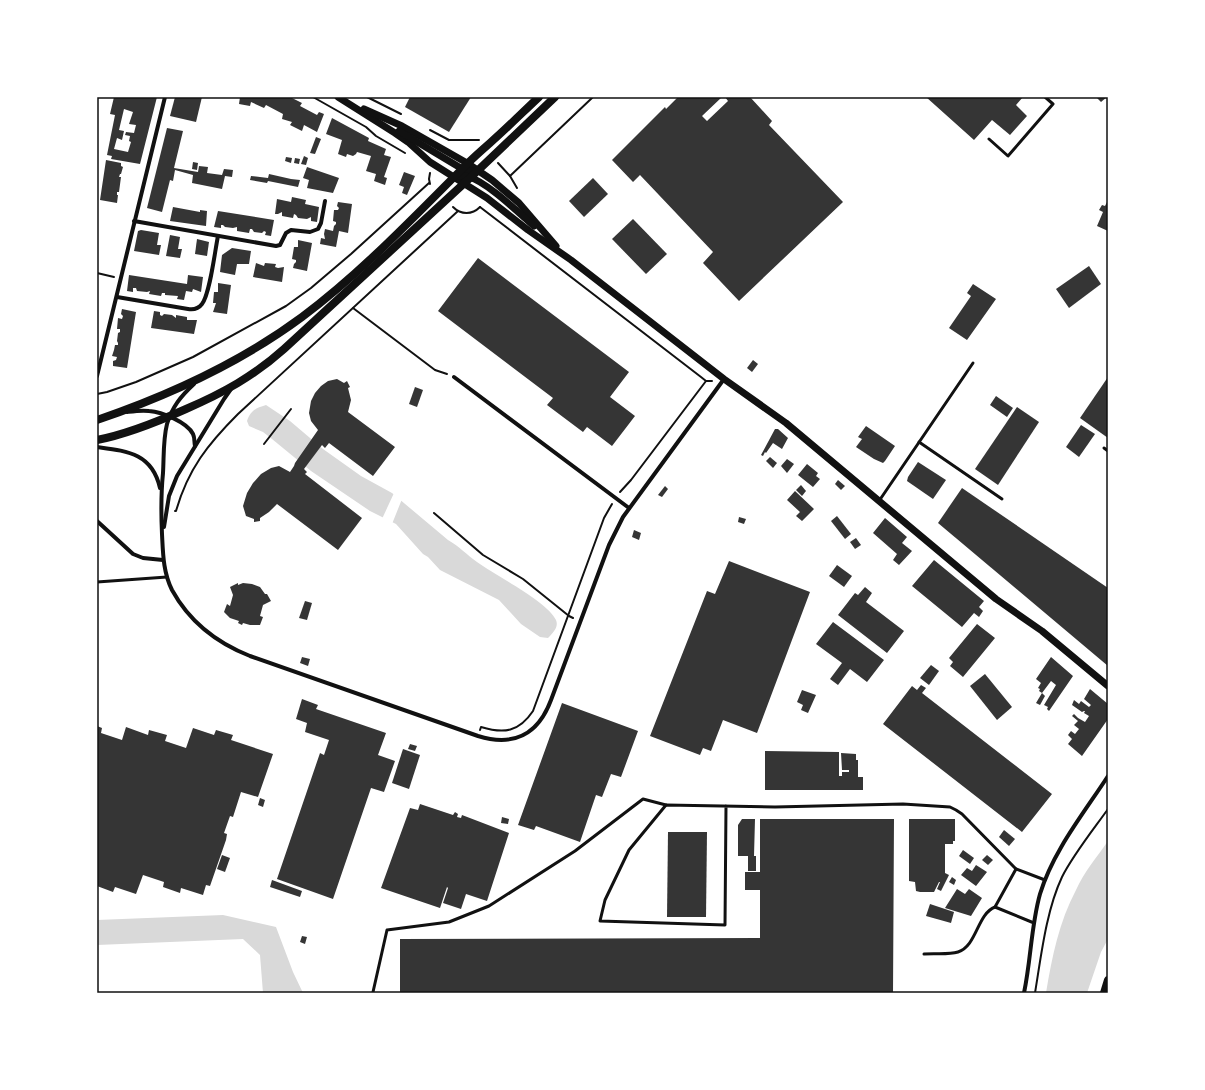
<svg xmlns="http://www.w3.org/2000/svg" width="1205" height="1090" font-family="'Nunito Sans',sans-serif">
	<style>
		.water { fill: #d9d9d9 }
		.pier { fill: #fff }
		.building { fill: #353535; fill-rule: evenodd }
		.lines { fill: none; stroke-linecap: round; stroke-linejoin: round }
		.path { stroke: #111; stroke-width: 2 }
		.service { stroke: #111; stroke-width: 3 }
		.minor { stroke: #111; stroke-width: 4 }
		.tertiary { stroke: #111; stroke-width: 7 }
		.secondary { stroke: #111; stroke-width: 8 }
		.neatline { fill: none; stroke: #111; stroke-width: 1.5 }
	</style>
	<rect width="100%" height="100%" fill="#fff"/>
	<g class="water">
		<path d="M266,405L290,421L323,449L361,476L392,493L448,540C459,546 467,555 477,562C495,575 548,602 556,620C559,627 553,633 548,638L540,637L521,624L499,600L440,570L428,557L423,554L396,524L370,511L311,471L272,439L263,432L249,426L247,421C251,410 256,408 266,405Z"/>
		<path d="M1108,841V939L1101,952L1087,993H1046C1052,957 1059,922 1076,890C1084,872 1097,857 1108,841Z"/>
		<path d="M223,915L276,927L293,972L303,993H263L260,955L243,939L97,945V920Z"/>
	</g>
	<path class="pier" d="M394,493L402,499L392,524L382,519Z"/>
	<g class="building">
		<path d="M114,97H157L140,164L111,159L112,156L107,155L115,115L110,114ZM124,109L133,112L129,124L136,125L134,133L126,132L125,135L130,136L129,141L131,142L128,152L114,149L117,138L122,140L124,131L119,130Z"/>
		<path d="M175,97H202L196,122L170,116Z"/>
		<path d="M240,97H284L287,98V97H290L302,103L300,106L317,115L319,112L324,114L317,132L304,125L302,131L290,125L292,122L282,119L283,114L266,105L264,108L251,102L250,106L239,104Z"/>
		<path d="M410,97H471L449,132L405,107Z"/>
		<path d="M678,97H722L702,116L707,121L728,101L725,97H750L772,121L769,125L843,202L739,301L703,263L713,252L640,175L633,182L612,160L665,107L666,109Z"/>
		<path d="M926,97H1023L1016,105L1027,116L1010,135L992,120L974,140Z"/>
		<path d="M1096,97H1107L1101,102Z"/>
		<path d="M332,118L369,138L368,141L386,149L384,155L391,157L384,177L387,178L385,185L374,181L376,174L366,171L371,156L357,152L356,154L353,156L347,154L346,157L338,154L342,140L326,134Z"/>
		<path d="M167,128L183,131L174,168L198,172L199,166L208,167L207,173L222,175L224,169L233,170L232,177L225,176L222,189L192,183L193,175L175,170L173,181L170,180L162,212L147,208Z"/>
		<path d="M316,137L321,139L315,154L310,153Z"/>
		<path d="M304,156L308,158L306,165L301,164Z"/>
		<path d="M286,157L292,158L291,163L285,161Z"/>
		<path d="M295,158L300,159L299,164L294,163Z"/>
		<path d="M106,160L121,163V166L123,167L121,174H120L119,177H121L119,192H117V195H118L117,203L100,200Z"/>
		<path d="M193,162L198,163L197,170L192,169Z"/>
		<path d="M307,167L339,178L333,193L307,188L309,180L303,178Z"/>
		<path d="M404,172L415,176L407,195L402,193L404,187L399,185Z"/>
		<path d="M269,174L291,179L300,180L298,187L268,181L267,183L250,180L251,176L268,178Z"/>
		<path d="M593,178L608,194L584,217L569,201Z"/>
		<path d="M292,197L306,200L305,204L319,207L317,222L311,221V217L307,219L298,218L296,215L294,214L293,218L282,216V212L278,214H275L277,199L291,202Z"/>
		<path d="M1108,200V231L1097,226L1103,212L1099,210L1102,205L1105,206Z"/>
		<path d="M338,202L352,204L348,233L339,231L336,247L320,244L321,238L325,239L324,234L325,229L333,231L334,226L336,224V222L333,221L334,210H338L339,208L337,206Z"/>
		<path d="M173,207L200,212V210L207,211L206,226L170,221Z"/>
		<path d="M218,211L274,220L271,236L265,235L266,232L264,231L262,233L254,232L252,229H250L249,233L237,231V227L233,228L225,227L223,225H221V228L214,227Z"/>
		<path d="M633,219L667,254L646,274L612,239Z"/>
		<path d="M141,230L159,233L157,245H161L159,255L134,251L138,231Z"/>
		<path d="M170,235L180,237L178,249H182L180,258L166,256Z"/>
		<path d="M197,239L209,242L207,256L195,254Z"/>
		<path d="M298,240L312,243L307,271L293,268L294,264L296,262V260L292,259L294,247H298Z"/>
		<path d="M232,248L251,251L249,264H237L235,275L220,272L222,255Z"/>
		<path d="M478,258L629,372L610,397L635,416L612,446L587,427L583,432L547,405L553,398L438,311Z"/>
		<path d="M256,263L264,266L265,263L276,264L275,267L278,268L284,267L282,282L253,277Z"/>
		<path d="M1089,266L1101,284L1069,308L1056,289Z"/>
		<path d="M129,275L187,284L188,275L203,277L201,292L193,289L192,292L186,291L184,300L177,299L178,296L165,295V293H162L161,296L149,294L150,291L147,292L137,291L136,288H133V292L127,291Z"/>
		<path d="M218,283L231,285L227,314L213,312L216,303H213L214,292H218Z"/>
		<path d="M973,284L996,299L967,340L949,328L971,296L967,293Z"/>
		<path d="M122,309L136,312L127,368L113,366V361L116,360L117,357L112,356L114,350L115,345H118V343L117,341L118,333L120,332V329H117L118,318L122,319L123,316L121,314Z"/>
		<path d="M154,311L160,312V315L162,316L164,314L172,315L176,318V315L187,317V320H197L194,334L151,328Z"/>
		<path d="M753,360L758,364L752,372L747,368Z"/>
		<path d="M1108,377V438L1080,418Z"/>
		<path d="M337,379L344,383L347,381L350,387L348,388L351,400L348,412L395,447L373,476L329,443L325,448L322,445L304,469L307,472L305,474L362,518L338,550L277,504L269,512L260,518V521L254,522V519L246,516L243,506L247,493L253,483L261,474L271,468L279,466L290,472L294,466L295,463L318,430L311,421L309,413L311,401L315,393L321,386L328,381Z"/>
		<path d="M415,387L423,390L417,407L409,404Z"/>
		<path d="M996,396L1013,408L1007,417L990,405Z"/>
		<path d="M1017,407L1039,422L998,485L975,469Z"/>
		<path d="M1081,425L1095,434L1079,457L1066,447Z"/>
		<path d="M866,426L895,446L885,461L883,463L874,459L856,447L862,439L858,437Z"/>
		<path d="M775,429H778L788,438L782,449L773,443L766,453L765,452L763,456L761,455Z"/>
		<path d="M770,457L777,463L773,468L766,461Z"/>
		<path d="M787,459L794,464L787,473L781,466Z"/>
		<path d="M918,462L946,480L933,499L907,481L908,477Z"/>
		<path d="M807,464L818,473L816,476L820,479L813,487L798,475Z"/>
		<path d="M838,480L845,486L841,490L835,484Z"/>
		<path d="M801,485L806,491L802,496L796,490Z"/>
		<path d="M665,486L668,489L662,497L658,495Z"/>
		<path d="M962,488L1108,588V666L938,523Z"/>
		<path d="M795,491L814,509L802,521L796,516L800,512L787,500Z"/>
		<path d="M837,516L851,534L845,539L831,521Z"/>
		<path d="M739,517L746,519L744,524L738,522Z"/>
		<path d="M885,518L907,537L902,543L912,551L899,565L893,560L897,554L873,533Z"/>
		<path d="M634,530L641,533L639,540L632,537Z"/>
		<path d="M856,538L861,545L855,549L850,542Z"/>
		<path d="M934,560L984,601L979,607L983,611L979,617L974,613L962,627L912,586Z"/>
		<path d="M729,561L810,592L757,733L723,720L711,751L703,748L700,755L650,736L707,591L715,594Z"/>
		<path d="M837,565L852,576L844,587L829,576Z"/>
		<path d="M238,583V585L243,583L252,584L260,587L265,594H267L271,601L263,605L260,616L263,617L260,625H250L243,623L242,625L238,623L239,621L230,618L224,612L227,604L230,606L233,595L230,587Z"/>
		<path d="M865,587L872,593L866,602L904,631L887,653L838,615L855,593L858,595Z"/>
		<path d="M305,601L312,603L307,620L299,618Z"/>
		<path d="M833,622L884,660L867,682L850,669L838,685L830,679L842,663L816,644Z"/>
		<path d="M977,624L995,638L963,677L950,666L953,662L949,658Z"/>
		<path d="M302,657L310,659L308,666L300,663Z"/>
		<path d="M1051,657L1073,676L1049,711L1047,709L1048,707L1044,705L1056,685L1051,681L1042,693L1039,691L1040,689L1038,688L1041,683L1036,679Z"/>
		<path d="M931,665L939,671L929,685L920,678Z"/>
		<path d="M985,674L1012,707L997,720L970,686Z"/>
		<path d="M921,685L926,688L922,693L1052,794L1022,832L883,724L912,686L917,690Z"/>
		<path d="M1090,689L1108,704V719L1082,756L1068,744L1072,739L1068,735L1071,731L1075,734L1079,729L1074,725L1078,721L1072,716L1074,714L1078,718L1085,722L1089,716L1084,713L1085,711H1084L1082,712L1072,705L1074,700L1079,704L1081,701L1089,707L1091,705L1084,699Z"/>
		<path d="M802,690L816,695L808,713L801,710L803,705L797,702Z"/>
		<path d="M1042,693L1045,696L1040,705L1036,703Z"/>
		<path d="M302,699L318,705L316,709L386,733L378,755L395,761L384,792L371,788L333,899L277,879L320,753L324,755L329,740L305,732L307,723L296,719Z"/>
		<path d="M562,703L638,731L621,777L611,774L602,797L596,795L580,842L536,826L534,830L518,825Z"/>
		<path d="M97,726L102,728L101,733L122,740L126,727L148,735L149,730L167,735L165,741L186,748L193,728L214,735L216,730L233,735L231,740L273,754L258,797L241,792L233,817L230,816L224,833L227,834L226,840L210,886L206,885L203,895L181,888L180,893L163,887L164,882L143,875L136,894L115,887L113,892L97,886L98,882L97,881Z"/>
		<path d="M410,744L417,746L415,751L408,749Z"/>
		<path d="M403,749L420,755L409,789L392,783Z"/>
		<path d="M765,751L839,752V776H842V772H849V770H842L841,753L856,754V760H858V777H863V790H765Z"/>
		<path d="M260,798L265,800L263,807L258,805Z"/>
		<path d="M420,804L453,815L455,812L458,814L457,817L461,818L462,815L509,833L487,901L466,894L461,909L443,903L448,888L447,887L440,908L381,888L410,808L418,810Z"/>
		<path d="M502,817L509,819L508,824L501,823Z"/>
		<path d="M742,819H755L754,856H756V871H748V856H738V825Z"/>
		<path d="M760,819H894L893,993H400V939L760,938V890H745V872H760Z"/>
		<path d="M909,819H955V841H953V844H945V873L949,875L941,891L937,889L940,882H939L934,892H920L916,891L915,882L909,881Z"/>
		<path d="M1004,830L1015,839L1009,846L999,837Z"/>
		<path d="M668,832H707L706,917H667Z"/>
		<path d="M963,850L974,858L970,864L959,856Z"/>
		<path d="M222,855L230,858L225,872L217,869Z"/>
		<path d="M987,855L993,860L988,865L982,860Z"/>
		<path d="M976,865L987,872L976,886L961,875L967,868L972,871Z"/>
		<path d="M952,877L956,880L954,885L949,882Z"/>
		<path d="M272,880L302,891L300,897L270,887Z"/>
		<path d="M957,889L965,894L969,889L982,898L971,916L945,908Z"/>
		<path d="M930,904L954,912L951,923L926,916Z"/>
		<path d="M302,936L307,937L305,944L300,942Z"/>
	</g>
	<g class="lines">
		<g class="path">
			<path d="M313,97L366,127L376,136L405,153"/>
			<path d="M367,97L401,114"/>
			<path d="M430,130L449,140H479"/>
			<path d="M498,163L510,176L517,188"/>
			<path d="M430,173L429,179L430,184"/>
			<path d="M510,176L593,97"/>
			<path d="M453,207C461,215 472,215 480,207"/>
			<path d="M480,207L701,377L706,381H712"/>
			<path d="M97,273L114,277"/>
			<path d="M353,308L435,370L447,374"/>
			<path d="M97,394L107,392L136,382L193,357L286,306L311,288L351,254L429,183"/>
			<path d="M264,444L291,409"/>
			<path d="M620,492L631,480L706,381"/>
			<path d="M175,511H176C188,469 208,444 238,414L458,211"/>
			<path d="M434,513L483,555L523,579L569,616L573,618"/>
			<path d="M480,730L481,727C504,734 519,732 533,711L604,518L612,504"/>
			<path d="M1035,993C1041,957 1046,911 1062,877C1073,855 1093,830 1108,809"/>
		</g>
		<g class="service">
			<path d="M989,139L1008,156L1053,104L1045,97"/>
			<path d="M919,442L1002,499"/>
			<path d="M1104,448L1108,451"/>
			<path d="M879,501L973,363"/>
			<path d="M97,582L167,577"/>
			<path d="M726,806L725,925L600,921L605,900L629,850L666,805L775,807L903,804L950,807L956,810L962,814L1016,869"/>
			<path d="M1034,923L995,907L1016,869L1045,880"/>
			<path d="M924,954C935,953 948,955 958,952C977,946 977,914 995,907"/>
			<path d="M373,992L387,930L449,922L489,906L575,851L643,799L666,805"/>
		</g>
		<g class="minor">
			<path d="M134,221L276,246L280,245L286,233L291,230L310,232L318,229L321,223L325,201"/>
			<path d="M117,297L188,309C194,310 199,308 202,304C210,294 215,250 218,236"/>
			<path d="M97,376L165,97"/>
			<path d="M454,377L629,508"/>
			<path d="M194,384C181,396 172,407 167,424C163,440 164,456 163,473C161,493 161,513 162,534C163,553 163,572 172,590C189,621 217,643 250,656L478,736C513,747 538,735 551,700L609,545L623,517L724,379"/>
			<path d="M127,412C135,411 142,410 149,411C162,412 187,422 193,434C195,438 194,442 195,446"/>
			<path d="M97,447C127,451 152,453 160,488"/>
			<path d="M97,521L133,554L143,558L163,560"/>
			<path d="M164,527L169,496L177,476L224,399L231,389"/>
			<path d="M1024,993C1031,960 1031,926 1040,894C1053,851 1084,813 1108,776"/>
		</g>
		<g class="tertiary">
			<path d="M338,97L395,133L408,142L430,162L487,198L528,230L571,260L724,379L786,423L996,599L1042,631L1108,686"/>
			<path d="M364,109L402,126L467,163L492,180L519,203L556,246"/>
			<path d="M399,131L464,170L471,171L479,170"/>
			<path d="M454,177C459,176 464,175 469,177C487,182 519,213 534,226"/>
		</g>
		<g class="secondary">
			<path d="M97,420C170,395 240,363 302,317C362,272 413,218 466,165C474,157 482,150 490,143C507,128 523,112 539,97"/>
			<path d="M97,440C128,434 157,422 186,409C223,393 254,376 284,349L471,177L555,97"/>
			<path d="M1104,993L1108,980"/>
		</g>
	</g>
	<rect width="1205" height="1090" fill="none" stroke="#ffffff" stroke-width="196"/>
	<rect x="98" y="98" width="1009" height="894" class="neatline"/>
</svg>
